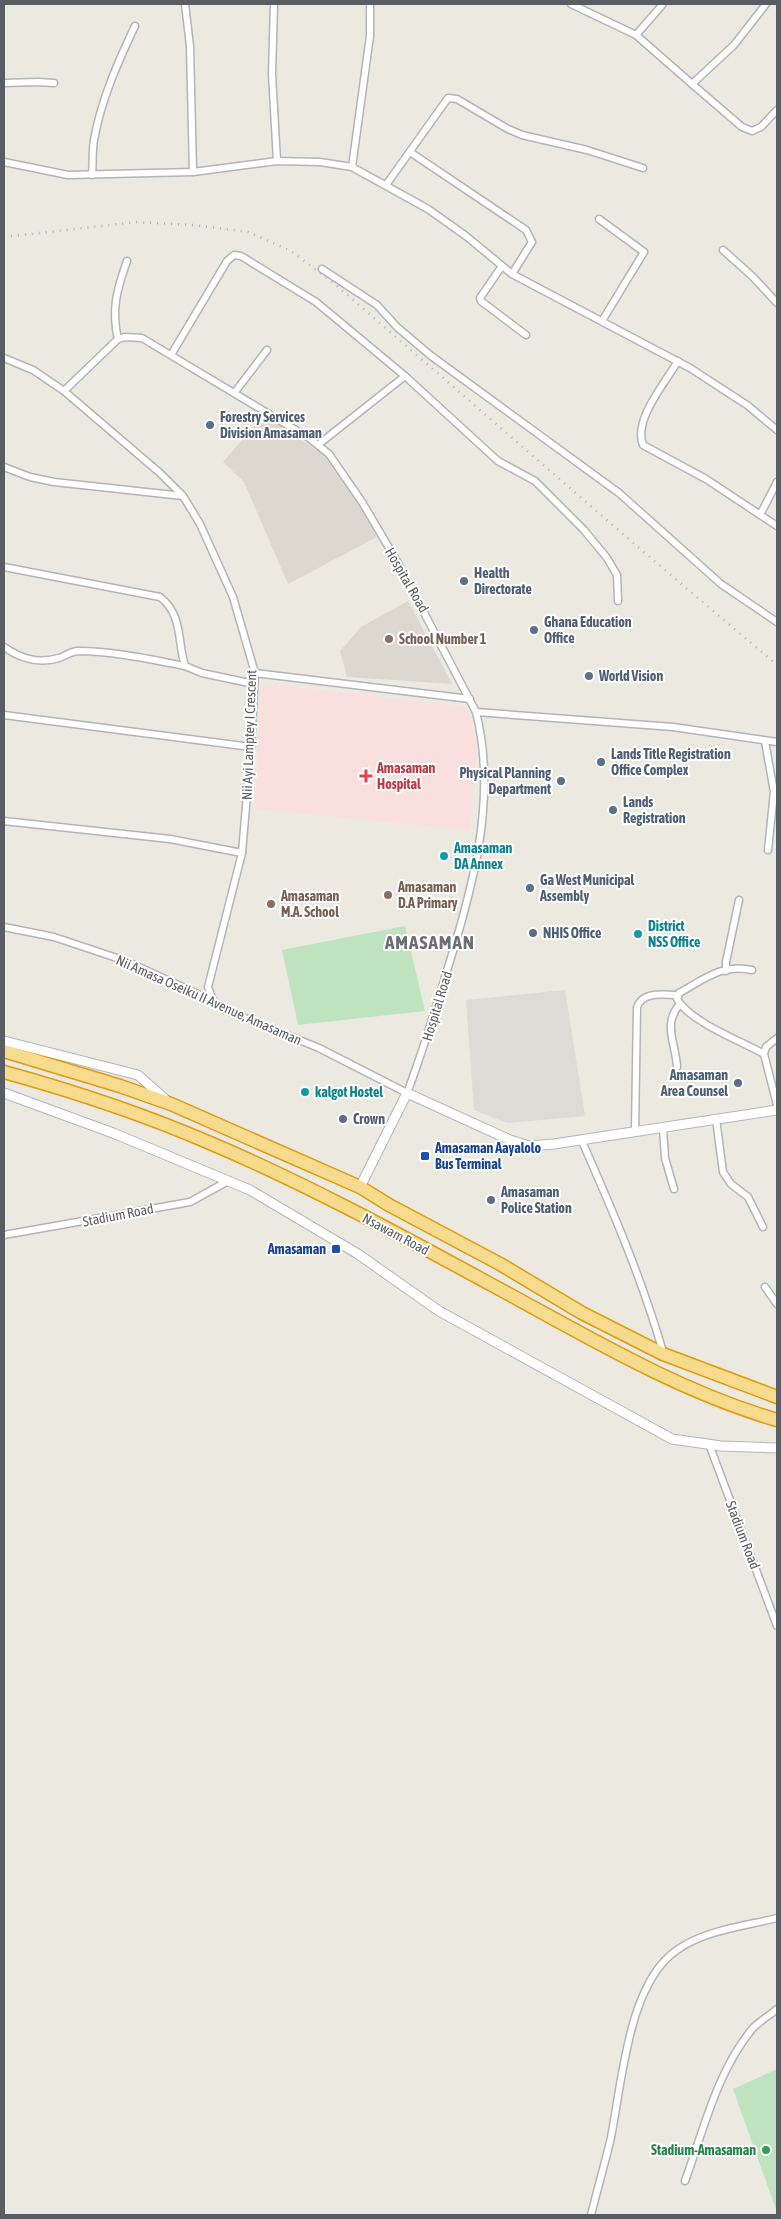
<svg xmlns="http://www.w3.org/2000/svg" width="781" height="2219" font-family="'Asap Condensed',sans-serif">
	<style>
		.industrial { fill: #dddbd6 }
		.education { fill: #dcd8d0 }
		.medical { fill: #f9dfdd }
		.green { fill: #bfe3bf }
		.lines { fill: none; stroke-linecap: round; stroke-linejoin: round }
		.street-casing { stroke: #b2b4b8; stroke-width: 9 }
		.secondary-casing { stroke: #b3b6bb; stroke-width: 11 }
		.highway-casing { stroke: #e19c0c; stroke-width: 15 }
		.street { stroke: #fff; stroke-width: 6 }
		.secondary { stroke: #fff; stroke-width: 9 }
		.highway { stroke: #f7db8e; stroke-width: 12 }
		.rail { stroke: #b0b1b1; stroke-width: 2.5; stroke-dasharray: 1 6; stroke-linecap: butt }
		.service-dot { fill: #5c6f8a; stroke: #fff; stroke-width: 2 }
		.education-dot { fill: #8d6e63; stroke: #fff; stroke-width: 2 }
		.health-dot { fill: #e0444e; stroke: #fff; stroke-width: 2 }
		.culture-dot { fill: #0f9aa8; stroke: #fff; stroke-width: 2 }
		.transit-dot { fill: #1a4fb4; stroke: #fff; stroke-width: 2 }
		.leisure-dot { fill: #2e9e5b; stroke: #fff; stroke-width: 2 }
		.labels { text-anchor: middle; stroke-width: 4; stroke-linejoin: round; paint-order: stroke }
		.service-label { font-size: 14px; font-weight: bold; fill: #4e5e75; stroke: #fff; text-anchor: start }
		.street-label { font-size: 14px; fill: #5a5d61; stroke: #fff }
		.education-label { font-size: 14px; font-weight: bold; fill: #785e54; stroke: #fff; text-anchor: start }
		.health-label { font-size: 14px; font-weight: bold; fill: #be3a42; stroke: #fff; text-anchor: start }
		.culture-label { font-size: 14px; font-weight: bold; fill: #0d838f; stroke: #fff; text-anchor: start }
		.transit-label { font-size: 14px; font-weight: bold; fill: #164399; stroke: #fff; text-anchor: start }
		.leisure-label { font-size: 14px; font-weight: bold; fill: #27864d; stroke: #fff; text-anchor: end }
		.district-label { font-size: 19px; font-weight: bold; letter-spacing: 1px; fill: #6b6f73; stroke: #fff }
	</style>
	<rect width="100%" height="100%" fill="#ece9e1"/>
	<path class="industrial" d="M565,990L585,1116L507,1123L474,1110L466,1000Z"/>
	<g class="education">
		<path d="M263,415L326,456L338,467L377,537L288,584L244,482L223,462Z"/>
		<path d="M408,601L452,684L347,677L340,651L361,627Z"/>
	</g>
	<path class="medical" d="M270,684L466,707L477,742L470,830L255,809L261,689Z"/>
	<g class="green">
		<path d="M405,926L425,1011L298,1025L282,950Z"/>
		<path d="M777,2069V2212L733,2089Z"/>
	</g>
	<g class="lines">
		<g class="street-casing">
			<g id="street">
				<path d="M185,4L190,46L193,172"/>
				<path d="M274,4L272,74L277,161"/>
				<path d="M571,4L636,35L692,84L734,45L766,4"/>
				<path d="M636,35L663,4"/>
				<path d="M4,83L38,82L54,83"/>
				<path d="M692,84L742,127L752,131L761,127L777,110"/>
				<path d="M410,152L526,230L532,242L512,274"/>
				<path d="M4,162L68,175L193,172L277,161L320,162L352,167L428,209L466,236L512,274L690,368L747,405L777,430"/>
				<path d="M352,167L370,36V4"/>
				<path d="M92,175C93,164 92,151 94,140C101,100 118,62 135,26"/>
				<path d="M386,185L448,98L457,99L508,129L522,135L587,150L643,168"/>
				<path d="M599,219L644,252L602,321"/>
				<path d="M723,250L753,277L777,303"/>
				<path d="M502,266L480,298L481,301L526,335"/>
				<path d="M322,269L377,305L397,327L430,355L619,493L721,584L777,622"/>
				<path d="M118,339C111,310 117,289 127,261"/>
				<path d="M171,355L227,261L234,255L241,256L316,302L405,376"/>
				<path d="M4,358L33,370L64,391L160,473L183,496L200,524L233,597L255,673L251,747L242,853L208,987L213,1001"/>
				<path d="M678,361C665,383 633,420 643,445L706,479L777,526"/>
				<path d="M235,392L267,350"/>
				<path d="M319,444L405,376L498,461L535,481L584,530L607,558L617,575L618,601"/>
				<path d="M4,467L30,477L54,482L183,496"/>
				<path d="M760,515L777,482"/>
				<path d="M4,567L160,597C183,615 177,640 185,666L202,673L254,684"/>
				<path d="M4,647C21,659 38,664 59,658C65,656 70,652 77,651C113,651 149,659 185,666"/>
				<path d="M255,673L470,699"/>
				<path d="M476,712L673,727L777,742"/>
				<path d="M4,715L251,747"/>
				<path d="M765,741L774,792L768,850"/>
				<path d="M4,821L170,839L242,853"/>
				<path d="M4,927L54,937L126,961L213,1001L225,1010L319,1048L407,1093C422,1054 434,1014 446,974C472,891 498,799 476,712L398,563L362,502L329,454L309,438L142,338L125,337L118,339L64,391"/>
				<path d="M752,970C722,963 703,980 679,993L677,999C690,1022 741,1041 764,1054"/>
				<path d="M726,971V962L739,900"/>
				<path d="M777,1038L766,1047L764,1054L777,1105"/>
				<path d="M677,1067C676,1044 662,1024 680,1004"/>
				<path d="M716,1119L723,1172L731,1184L748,1197L763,1227"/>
				<path d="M663,1128L665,1158L674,1189"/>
				<path d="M635,1132L637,1007C643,991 663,995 677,995"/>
				<path d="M581,1139C612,1209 642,1279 663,1352"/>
				<path d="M4,1235L190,1202L228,1181"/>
				<path d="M765,1287L777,1304"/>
				<path d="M709,1444L777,1626"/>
				<path d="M685,2181C704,2129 717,2071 753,2028C760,2021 770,2015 777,2009"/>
				<path d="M591,2215C597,2191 604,2166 610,2142C622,2086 627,1984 677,1950C705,1930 745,1926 777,1918"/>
			</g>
		</g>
		<g class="secondary-casing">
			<g id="secondary">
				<path d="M4,1041L138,1075L165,1099"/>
				<path d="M4,1093L113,1133L250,1190L358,1254L439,1311L672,1439L721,1446L777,1448"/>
				<path d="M360,1187L407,1093L510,1140L529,1146L554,1144L777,1110"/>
			</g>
		</g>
		<g class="highway-casing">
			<g id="highway">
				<path d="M4,1051L120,1086L171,1104L360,1187L389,1205L500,1264L582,1313L663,1354L777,1397"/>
				<path d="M4,1072C73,1091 143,1114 210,1143C307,1184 400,1235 492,1285C585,1335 675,1390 777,1420"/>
			</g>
		</g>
		<use href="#street" class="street"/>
		<use href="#secondary" class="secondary"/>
		<use href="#highway" class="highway"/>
		<path class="rail" d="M4,237L136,222L193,225L248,232L291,251L336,285L639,548L777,665"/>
	</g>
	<g class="service-dot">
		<circle cx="210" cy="425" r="5"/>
		<circle cx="464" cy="581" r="5"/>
		<circle cx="534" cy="630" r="5"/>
		<circle cx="589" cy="676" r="5"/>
		<circle cx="601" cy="762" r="5"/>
		<circle cx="561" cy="781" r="5"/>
		<circle cx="613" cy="810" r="5"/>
		<circle cx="530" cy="888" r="5"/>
		<circle cx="533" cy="933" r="5"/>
		<circle cx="738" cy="1083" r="5"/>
		<circle cx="343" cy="1119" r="5"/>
		<circle cx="491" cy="1200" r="5"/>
	</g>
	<g class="education-dot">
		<circle cx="389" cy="639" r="5"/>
		<circle cx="388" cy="895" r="5"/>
		<circle cx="271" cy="904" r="5"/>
	</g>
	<path class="health-dot" d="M363.5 768.5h5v5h5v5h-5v5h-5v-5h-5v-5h5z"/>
	<g class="culture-dot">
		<circle cx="444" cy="856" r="5"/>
		<circle cx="638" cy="934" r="5"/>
		<circle cx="305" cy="1092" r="5"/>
	</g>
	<g class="transit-dot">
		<rect x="420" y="1151" width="10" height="10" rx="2.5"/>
		<rect x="331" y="1244" width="10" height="10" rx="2.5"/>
	</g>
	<circle class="leisure-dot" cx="766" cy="2150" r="5"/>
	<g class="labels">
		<g class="service-label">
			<text x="220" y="422">Forestry Services<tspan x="220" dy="16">Division Amasaman</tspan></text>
			<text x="474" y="578">Health<tspan x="474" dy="16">Directorate</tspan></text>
			<text x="544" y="627">Ghana Education<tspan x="544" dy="16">Office</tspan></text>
			<text x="599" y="681">World Vision</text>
			<text x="611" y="759">Lands Title Registration<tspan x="611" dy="16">Office Complex</tspan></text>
			<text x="551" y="778" text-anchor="end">Physical Planning<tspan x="551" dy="16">Department</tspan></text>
			<text x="623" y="807">Lands<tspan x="623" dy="16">Registration</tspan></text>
			<text x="540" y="885">Ga West Municipal<tspan x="540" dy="16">Assembly</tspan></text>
			<text x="543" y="938">NHIS Office</text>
			<text x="728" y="1080" text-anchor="end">Amasaman<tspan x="728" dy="16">Area Counsel</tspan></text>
			<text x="353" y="1124">Crown</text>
			<text x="501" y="1197">Amasaman<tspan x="501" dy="16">Police Station</tspan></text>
		</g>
		<g class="street-label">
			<text transform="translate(407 580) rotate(60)" y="5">Hospital Road</text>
			<text transform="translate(249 735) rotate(-88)" y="5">Nii Ayi Lamptey I Crescent</text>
			<text transform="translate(209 1000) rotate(24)" y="5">Nii Amasa Oseiku II Avenue, Amasaman</text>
			<text transform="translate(437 1006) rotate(-73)" y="5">Hospital Road</text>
			<text transform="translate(118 1215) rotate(-11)" y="5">Stadium Road</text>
			<text transform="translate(396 1234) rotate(28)" y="5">Nsawam Road</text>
			<text transform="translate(743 1535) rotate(69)" y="5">Stadium Road</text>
		</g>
		<g class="education-label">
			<text x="399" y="644">School Number 1</text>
			<text x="398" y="892">Amasaman<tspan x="398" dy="16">D.A Primary</tspan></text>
			<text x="281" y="901">Amasaman<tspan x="281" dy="16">M.A. School</tspan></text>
		</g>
		<g class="health-label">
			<text x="377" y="773">Amasaman<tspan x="377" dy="16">Hospital</tspan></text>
		</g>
		<g class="culture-label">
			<text x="454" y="853">Amasaman<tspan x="454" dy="16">DA Annex</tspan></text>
			<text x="648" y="931">District<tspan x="648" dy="16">NSS Office</tspan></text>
			<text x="315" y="1097">kalgot Hostel</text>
		</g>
		<g class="transit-label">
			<text x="435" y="1153">Amasaman Aayalolo<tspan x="435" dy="16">Bus Terminal</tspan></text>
			<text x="326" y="1254" text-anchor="end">Amasaman</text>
		</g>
		<g class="leisure-label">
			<text x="756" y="2155">Stadium-Amasaman</text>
		</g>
		<g class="district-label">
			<text x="430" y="949">AMASAMAN</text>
		</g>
	</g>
	<rect width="781" height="2219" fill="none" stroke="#5a5d61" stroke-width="10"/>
</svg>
